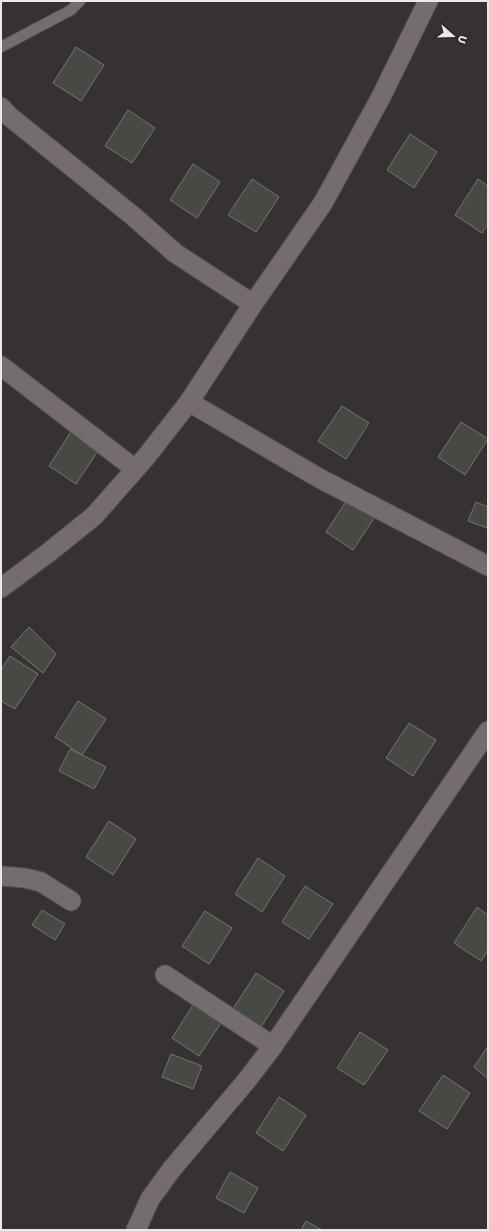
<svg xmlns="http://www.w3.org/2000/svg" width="489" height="1231" font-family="Poppins,sans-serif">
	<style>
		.building { fill: #474a44; stroke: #73766f }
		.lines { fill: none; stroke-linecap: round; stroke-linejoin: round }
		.service-casing { stroke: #554f50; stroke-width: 12 }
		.minor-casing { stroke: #554f50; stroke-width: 21 }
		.service { stroke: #756c6e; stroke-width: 10 }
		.minor { stroke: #756c6e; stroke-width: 19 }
	</style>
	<rect width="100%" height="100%" fill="#383132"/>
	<g class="building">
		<path d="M76,47L104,65L81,101L53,83Z"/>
		<path d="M128,110L155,128L132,163L105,146Z"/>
		<path d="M410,134L437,152L414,188L387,170Z"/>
		<path d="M193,164L220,182L197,218L170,200Z"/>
		<path d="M252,179L279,197L256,232L228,215Z"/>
		<path d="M478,179L488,186V224L482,233L455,215Z"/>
		<path d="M342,406L369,423L346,459L318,441Z"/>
		<path d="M461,422L488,439L465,475L438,457Z"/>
		<path d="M72,430L100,448L76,484L49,466Z"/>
		<path d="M349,497L376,515L353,550L326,532Z"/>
		<path d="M476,502L488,507L487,528L468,521Z"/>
		<path d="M29,627L56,654L43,673L11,647Z"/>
		<path d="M10,656L38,674L15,709L1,701V670Z"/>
		<path d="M78,701L106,719L82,755L55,737Z"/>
		<path d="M409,723L436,740L413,776L386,758Z"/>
		<path d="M70,749L106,767L94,789L59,771Z"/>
		<path d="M109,821L136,839L113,875L86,857Z"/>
		<path d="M258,858L285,876L262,912L235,894Z"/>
		<path d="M305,886L333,904L309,939L282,922Z"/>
		<path d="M477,907L488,915V950L481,961L454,943Z"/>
		<path d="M42,910L65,924L55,940L32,925Z"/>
		<path d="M205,911L232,928L209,964L182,946Z"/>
		<path d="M256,973L284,991L261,1027L233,1009Z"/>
		<path d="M195,1002L223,1020L199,1056L172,1038Z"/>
		<path d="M360,1032L388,1050L364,1085L337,1068Z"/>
		<path d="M488,1046V1079L474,1067Z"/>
		<path d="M171,1054L202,1066L193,1089L162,1077Z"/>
		<path d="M443,1075L470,1093L447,1129L419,1111Z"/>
		<path d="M279,1097L306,1115L283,1151L256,1133Z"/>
		<path d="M230,1172L258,1188L244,1213L216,1198Z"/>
		<path d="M306,1221L322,1230H301Z"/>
	</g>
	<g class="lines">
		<g class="service-casing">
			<path id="service" d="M1,47L71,10L80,1"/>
		</g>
		<g class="minor-casing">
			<g id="minor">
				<path d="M1,107L9,116L133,216L175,253L253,304"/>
				<path d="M1,366L135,469"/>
				<path d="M189,402L319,478L488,566"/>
				<path d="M1,588L48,553L94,516L146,457L189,402L253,304L323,203L381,97L428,1"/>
				<path d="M1,876L25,878L41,882L71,901"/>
				<path d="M165,975L273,1046"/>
				<path d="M136,1230L150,1199L171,1170L247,1080L273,1046L488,731"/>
			</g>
		</g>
		<use href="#service" class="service"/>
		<use href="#minor" class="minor"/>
	</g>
	<rect width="489" height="1231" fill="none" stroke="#ede8e9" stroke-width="4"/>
	<g transform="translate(453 36) rotate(110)" stroke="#2e2728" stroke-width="3" paint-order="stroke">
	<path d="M0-3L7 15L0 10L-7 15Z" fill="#ede8e9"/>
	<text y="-6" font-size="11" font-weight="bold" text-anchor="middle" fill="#ede8e9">U</text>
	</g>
</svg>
